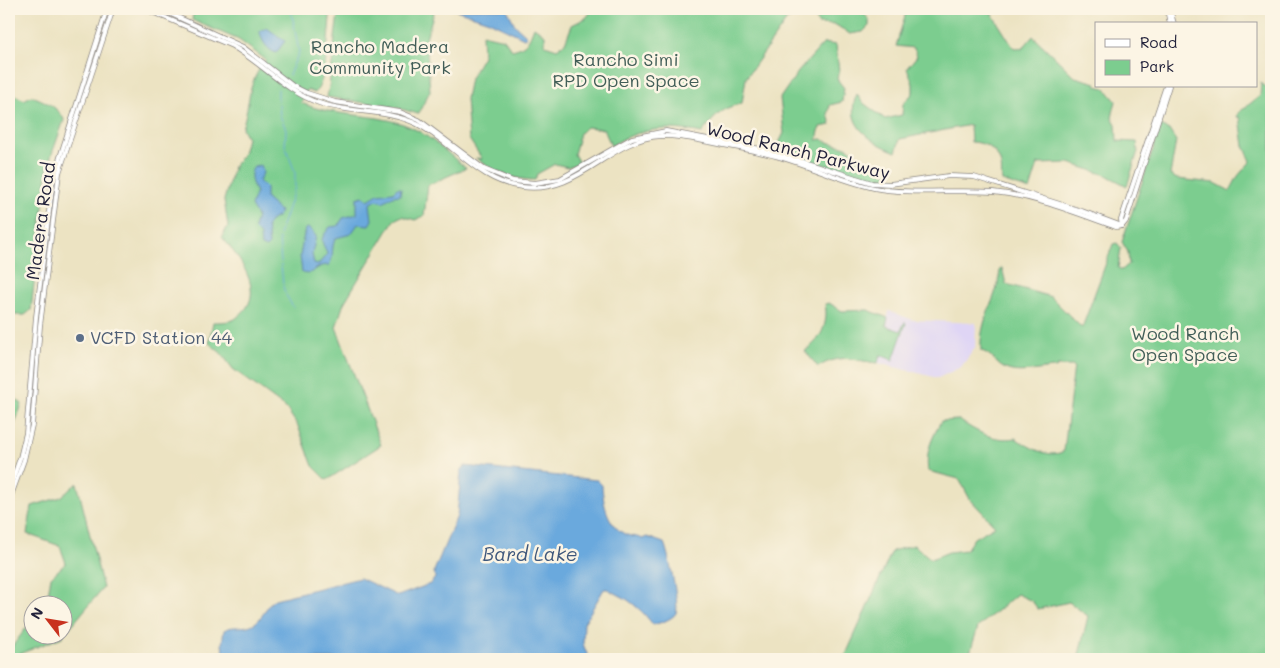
<svg xmlns="http://www.w3.org/2000/svg" width="1280" height="668" font-family="Mali,sans-serif">
	<style>
		.built { fill: #dfd5f5 }
		.green { fill: #7ccd8f; stroke: #4f7865 }
		.water { fill: #6ba9dd; stroke: #46668c }
		.lines { fill: none; stroke-linecap: round; stroke-linejoin: round }
		.stream { stroke: #6ba9dd; stroke-width: 1 }
		.major-casing { stroke: #87827e; stroke-width: 5.5 }
		.major { stroke: #fff; stroke-width: 4 }
		.service-dot { fill: #5c6f8a; stroke: #fcf5e5; stroke-width: 2 }
		.labels { text-anchor: middle; stroke-width: 5; stroke-linejoin: round; paint-order: stroke }
		.park-label { font-size: 18px; fill: #425e58; stroke: #fcf5e5 }
		.street-label { font-size: 18px; fill: #22223b; stroke: #fcf5e5 }
		.service-label { font-size: 18px; fill: #4e5e75; stroke: #fcf5e5; text-anchor: start }
		.water-label { font-size: 19px; font-style: italic; fill: #3f587c; stroke: #fcf5e5 }
	</style>
	<rect width="100%" height="100%" fill="#fcf5e5"/>
	<filter id="ink" filterUnits="userSpaceOnUse"><feTurbulence type="fractalNoise" baseFrequency=".02" numOctaves="2"/><feDisplacementMap in="SourceGraphic" scale="10" xChannelSelector="R" yChannelSelector="G"/><feConvolveMatrix kernelMatrix="1 2 1 2 8 2 1 2 1" color-interpolation-filters="sRGB"/></filter>
	<filter id="wash" filterUnits="userSpaceOnUse"><feTurbulence type="fractalNoise" baseFrequency=".0096" numOctaves="4" result="noise"/><feDisplacementMap in="SourceGraphic" scale="20" xChannelSelector="R" yChannelSelector="G"/><feGaussianBlur stdDeviation="1.12" result="paint"/><feColorMatrix in="noise" values="0 0 0 0 0 0 0 0 0 0 0 0 0 0 0 0 0 1.4 0 .05"/><feComposite in="paint" operator="in"/></filter>
	<g filter="url(#wash)">
		<rect width="100%" height="100%" fill="#ece3c2"/>
		<path class="built" d="M889,311L913,320L976,323L975,348L961,367L938,378L878,363Z"/>
		<g class="green">
			<path d="M188,9H331C328,29 328,79 315,93L307,90L301,103C334,117 370,113 403,124C427,132 447,153 466,168L428,185L424,216L415,220L402,216L394,220L344,303L336,327L381,445L327,480L313,466L298,426L286,408L233,369L221,353L209,343L213,322C219,322 227,322 233,320C236,319 239,315 242,313C266,290 238,257 222,237L228,226L224,200L234,166L243,154L247,138L242,128C251,102 246,84 266,60L239,40L192,20L193,14Z"/>
			<path d="M339,9H435L426,38L430,91L418,114L398,108L327,97C333,67 334,38 339,9Z"/>
			<path d="M593,9H805L786,21L746,78L742,103C722,108 714,117 702,133C668,126 641,127 611,146L604,129L586,127L580,133L574,154L579,163L568,167L555,164L537,174L535,180C513,180 494,172 476,158L482,159L469,139L466,99L470,78L483,56L482,34L504,39L512,50C527,47 529,40 534,27L545,35V45L557,49L565,43L572,25L586,18Z"/>
			<path d="M808,9H868L864,14L869,19V26L863,32L850,34L836,25L818,24L816,17Z"/>
			<path d="M907,9H989L1013,47L1022,49L1033,36L1075,77L1096,83V86L1105,88L1116,101L1112,117L1116,124L1117,141L1137,142L1138,151L1127,186L1106,175L1069,163L1038,164L1030,190L1002,181C1001,176 1002,170 1001,165C998,150 985,142 971,142L970,125L900,139L896,152C871,142 843,125 857,94L862,102L885,119L902,115L903,104L913,93V84L907,68L917,56L914,48L896,46Z"/>
			<path d="M824,43L836,45L839,71L837,79L844,88L842,102L830,105L828,114L831,125L820,127L817,140L822,139C830,145 844,144 851,150C855,153 856,158 859,160C869,168 888,167 891,182L873,181L776,149L784,133L780,98L798,72Z"/>
			<path d="M9,65L15,95L24,100L31,96C42,99 61,109 64,120L48,165L31,310L25,315H9Z"/>
			<path d="M1261,83L1266,87H1271V659H1078L1088,616L1069,602L1038,609L1032,601L1017,594L978,627L968,659H844L892,551L914,545L931,559L949,552L966,550L974,538L995,526L970,499L959,479L928,471C925,451 932,439 941,421L959,420C975,431 994,442 1015,438C1028,446 1049,460 1064,451L1074,366H1057L1056,368C1040,368 1017,377 1002,367C994,362 991,353 981,351C979,317 998,301 1000,269L1002,268L1006,284L1051,297L1082,328L1113,244L1117,243L1121,248L1118,268L1122,270L1129,264L1128,252L1122,242L1161,126L1169,130L1176,141L1170,175L1177,179L1215,183L1230,191L1238,176L1251,161L1244,146L1240,117H1237L1238,113L1260,96Z"/>
			<path d="M829,303L842,311L868,310L888,318L886,326L901,331L904,323H906L893,360L880,355L878,363C853,361 843,352 818,367L805,351C821,340 829,323 825,304Z"/>
			<path d="M9,393L22,404L9,440Z"/>
			<path d="M77,483L103,588L62,637L9,658V651L32,620V636H62V606L44,605L47,601L51,577L66,563L60,546L27,534L32,506L61,497Z"/>
		</g>
		<g class="water">
			<path d="M453,9H507L515,25L527,36L524,38L489,21Z"/>
			<path d="M267,28L285,41L276,53C267,50 261,40 260,31Z"/>
			<path d="M261,165L263,173L259,181L266,188V199L280,211L278,216L270,221L267,226L269,245L266,248L261,246L260,235L254,229L257,216L251,206L256,192C252,185 248,174 254,167Z"/>
			<path d="M397,188H401L400,195L393,196L383,202L377,200L370,204L372,220L369,225L358,224L351,234L336,238C330,247 335,257 329,265L321,266L308,274L302,273L300,256L305,229L309,228L316,236L312,254L314,264L318,265L327,254C322,239 318,242 330,227L338,226L343,218L357,214V198L363,196L368,200L378,194L393,192Z"/>
			<path d="M465,466L597,480L602,485C603,504 608,527 627,535C632,537 637,536 642,539L647,537L664,543C668,551 680,606 676,613C672,620 659,623 653,625C645,613 630,600 619,595C614,592 612,593 609,589H604L584,623L583,644L589,659H224L222,644L224,630C234,624 244,630 255,623C265,616 266,604 275,599L360,578L398,596L430,584L435,578L434,571L457,516L461,471Z"/>
		</g>
		<g class="lines">
			<g class="stream">
				<path d="M289,75L299,52L291,9"/>
				<path d="M278,89V101"/>
				<path d="M279,104L280,116L286,129L285,146L295,172V187L279,235"/>
				<path d="M279,239L281,262"/>
				<path d="M281,265L283,284"/>
				<path d="M283,286L285,293"/>
				<path d="M286,295L293,307"/>
			</g>
		</g>
	</g>
	<g filter="url(#ink)">
		<g class="lines">
			<g class="major-casing">
				<g id="major">
					<path d="M145,9L232,46C262,63 286,92 319,103C351,114 386,109 417,124C454,143 478,182 522,187C580,195 608,139 661,136C677,135 693,139 709,142C733,147 759,151 783,158C813,167 843,181 874,188C908,195 956,189 993,192C1035,196 1076,213 1116,227L1122,226"/>
					<path d="M160,9L243,47L293,86L307,93L335,102L400,112L419,120L484,169L513,181L535,183L560,179L632,138L666,131L771,151L872,183L890,184L949,176L974,177L1082,211L1122,226"/>
					<path d="M1167,9L1170,24"/>
					<path d="M1170,9L1174,24"/>
					<path d="M1122,226L1126,221L1169,86"/>
					<path d="M1122,226L1121,220L1166,86"/>
					<path d="M9,490L20,458L26,433L36,317L53,179L107,9"/>
					<path d="M9,501L24,460L32,425L40,326L59,173L113,9"/>
				</g>
			</g>
			<use href="#major" class="major"/>
		</g>
	</g>
	<circle class="service-dot" cx="80" cy="338" r="5"/>
	<g class="labels">
		<g class="park-label">
			<text x="380" y="53">Rancho Madera<tspan x="380" dy="21">Community Park</tspan></text>
			<text x="626" y="66">Rancho Simi<tspan x="626" dy="21">RPD Open Space</tspan></text>
			<text x="1185" y="340">Wood Ranch<tspan x="1185" dy="21">Open Space</tspan></text>
		</g>
		<g class="street-label">
			<text transform="translate(798 151) rotate(14)" y="6">Wood Ranch Parkway</text>
			<text transform="translate(41 221) rotate(-82)" y="6">Madera Road</text>
		</g>
		<g class="service-label">
			<text x="90" y="344">VCFD Station 44</text>
		</g>
		<g class="water-label">
			<text x="530" y="561">Bard Lake</text>
		</g>
	</g>
	<rect width="1280" height="668" fill="none" stroke="#fcf5e5" stroke-width="30"/>
	<rect x="1095" y="22" width="162" height="65" fill="#fcf5e5" stroke="#a5a1a1"/>
	<rect x="1105" y="39" width="25" height="8" fill="#ffffff" stroke="#a5a1a1"/>
	<text x="1140" y="48" font-size="15" fill="#22223b">Road</text>
	<rect x="1105" y="60" width="25" height="15" fill="#7ccd8f" stroke="#a5a1a1"/>
	<text x="1140" y="72" font-size="15" fill="#22223b">Park</text>
	<g transform="translate(48 620) rotate(301)"><circle r="24" fill="#fcf5e5" stroke="#a5a1a1"/>
	<path d="M0-4L9 19L0 12L-9 19Z" fill="#c8321e"/>
	<text y="-8" font-size="14" font-weight="bold" text-anchor="middle" fill="#22223b">N</text>
	</g>
</svg>
